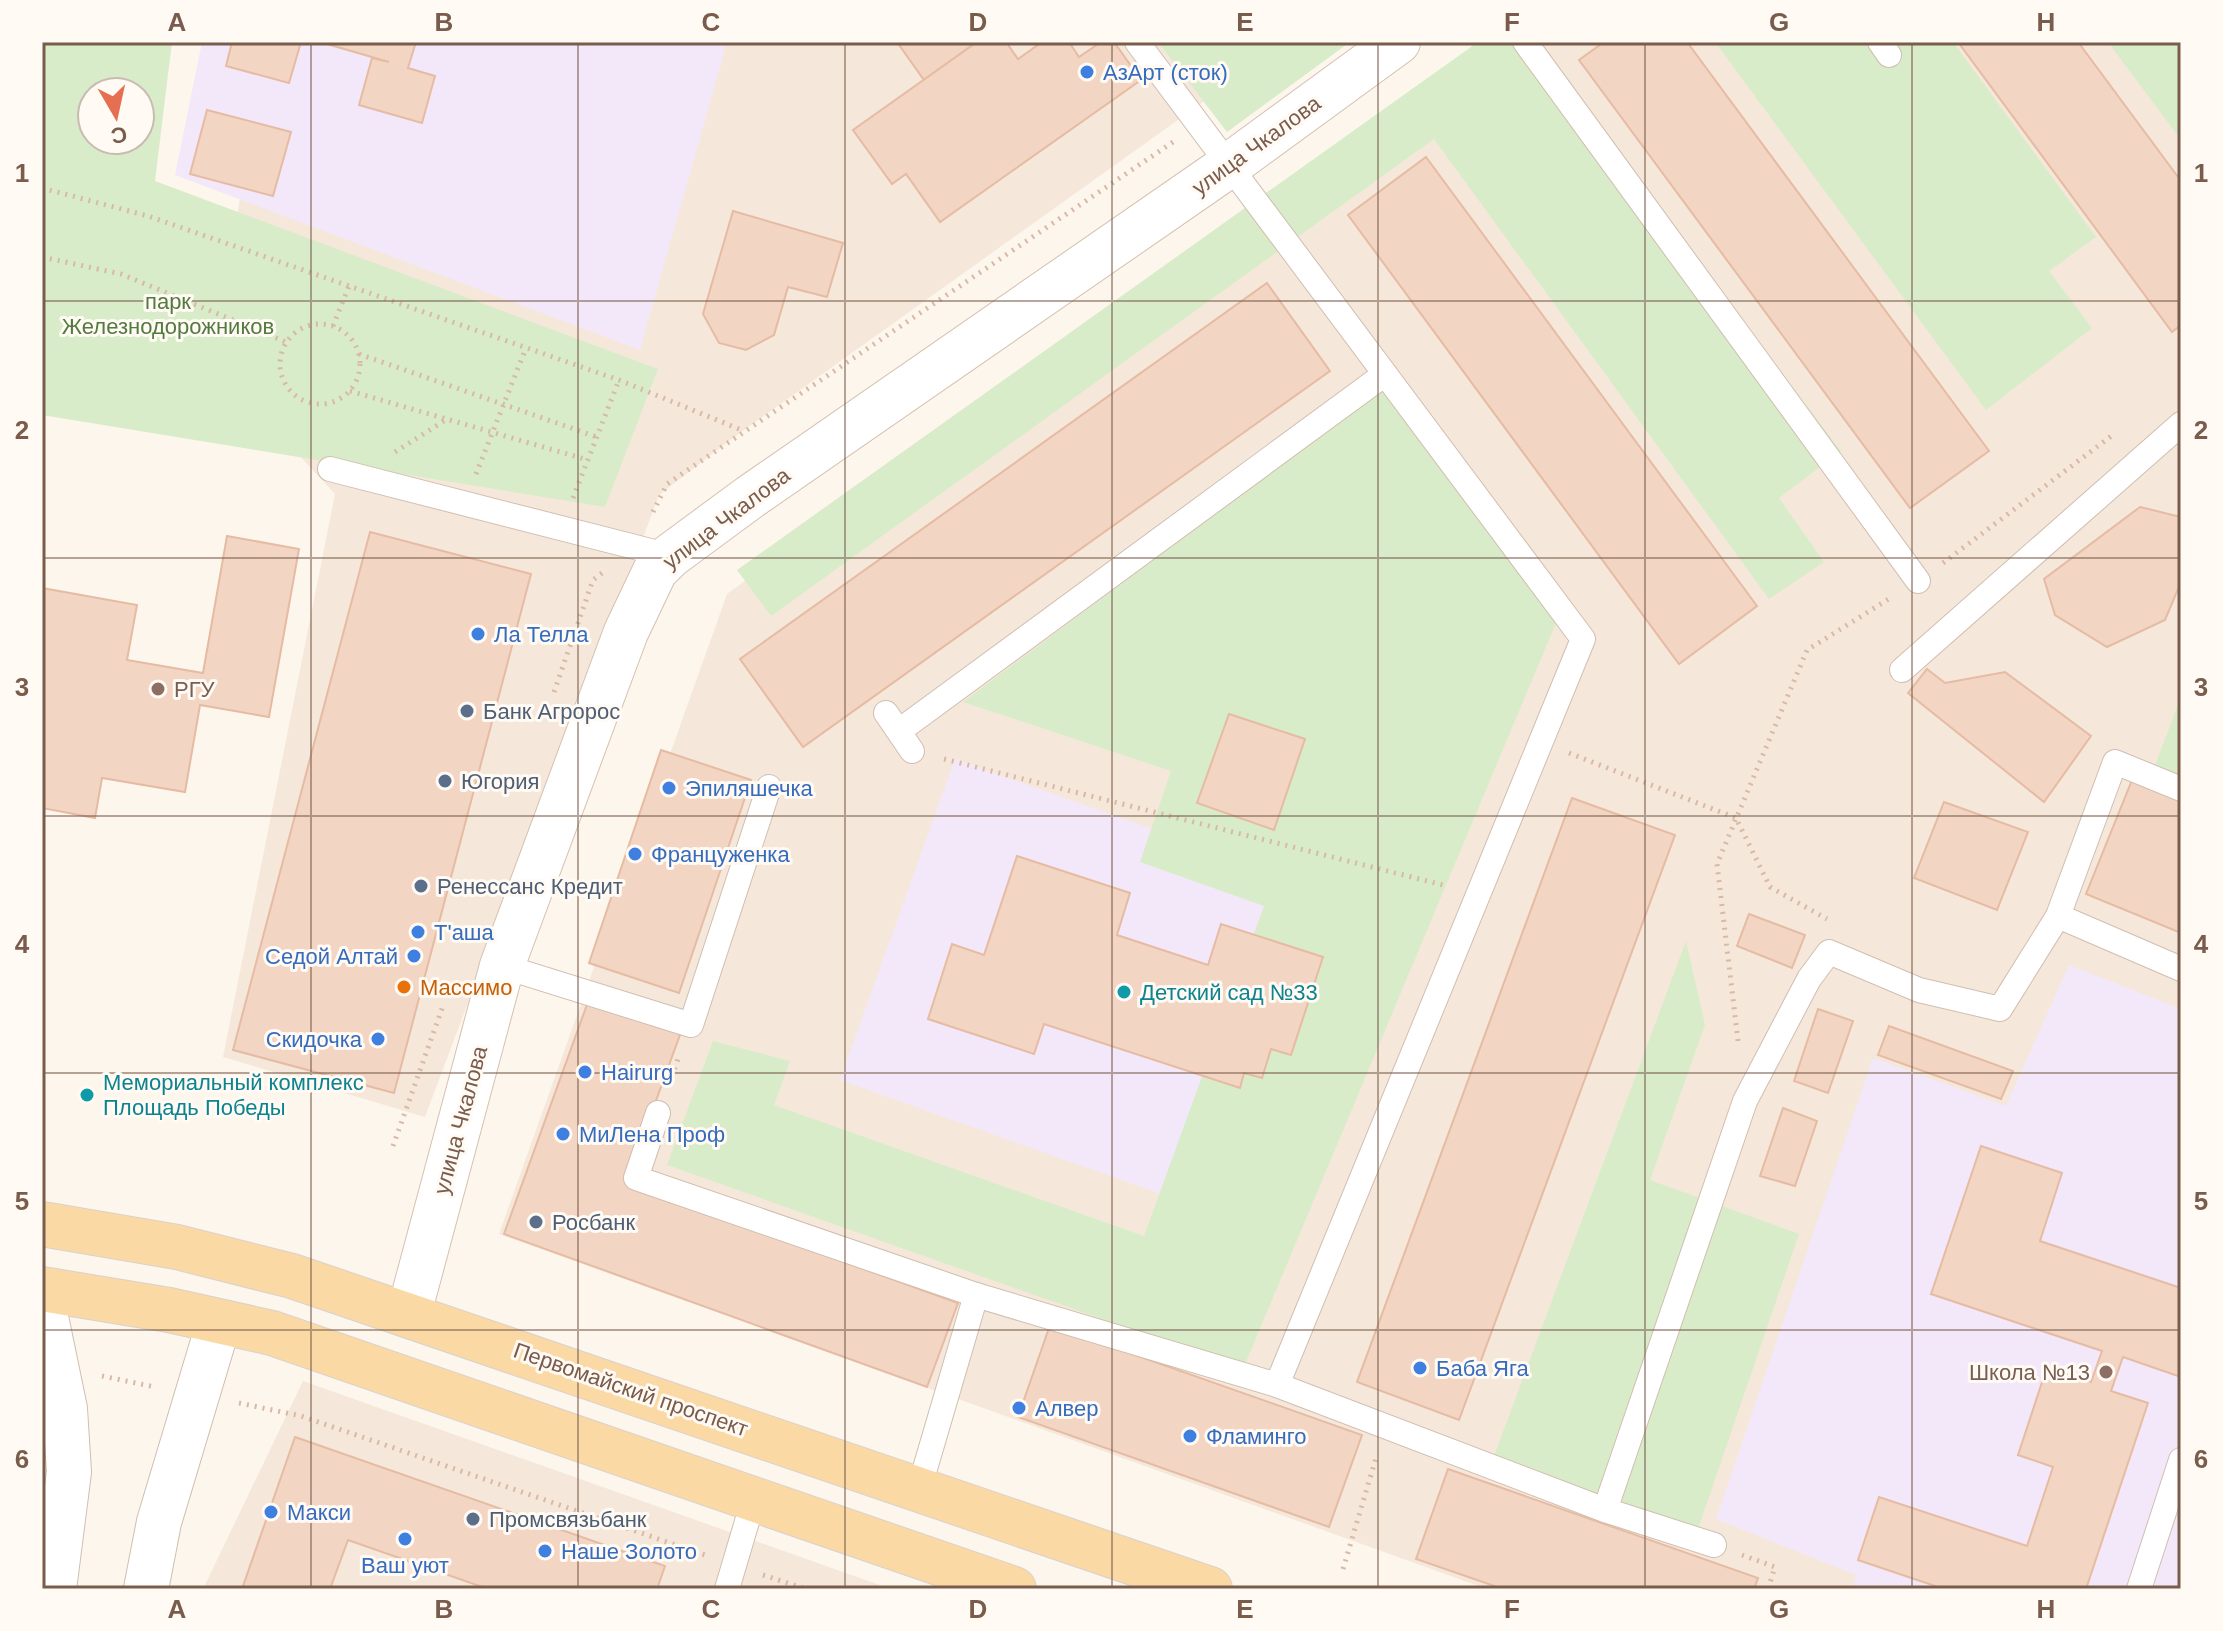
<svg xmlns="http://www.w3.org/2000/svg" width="2223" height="1631" font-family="Helvetica,sans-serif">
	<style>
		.residential { fill: #f5e8da }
		.education { fill: #f3e8fa }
		.green { fill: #d8ecc9; fill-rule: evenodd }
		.building { fill: #f3d5c3; stroke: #e6bba3; stroke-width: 2 }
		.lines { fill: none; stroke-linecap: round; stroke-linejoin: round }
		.lane-casing { stroke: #d1beb0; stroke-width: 26 }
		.street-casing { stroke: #d1beb0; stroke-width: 46 }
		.secondary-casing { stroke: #d6c0b0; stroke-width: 46 }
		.primary-casing { stroke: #dad1cd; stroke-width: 46 }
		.path { stroke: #d9b8a5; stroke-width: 5; stroke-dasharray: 2 6; stroke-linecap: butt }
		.lane { stroke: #fff; stroke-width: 24 }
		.street { stroke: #fff; stroke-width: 44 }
		.secondary { stroke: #fff; stroke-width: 44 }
		.primary { stroke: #fbd9a5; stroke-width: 44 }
		.grid { fill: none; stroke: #7a5c4d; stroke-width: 2; stroke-opacity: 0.55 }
		.shop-dot { fill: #3f7fe0; stroke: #fffaf3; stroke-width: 3 }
		.education-dot { fill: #8d6e63; stroke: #fffaf3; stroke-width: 3 }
		.service-dot { fill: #5c6f8a; stroke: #fffaf3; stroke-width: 3 }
		.food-dot { fill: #e8710a; stroke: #fffaf3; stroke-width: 3 }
		.culture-dot { fill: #0f9aa8; stroke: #fffaf3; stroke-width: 3 }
		.labels { text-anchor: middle; stroke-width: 6; stroke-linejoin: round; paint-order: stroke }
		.shop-label { font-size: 22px; fill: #366cbe; stroke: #fffaf3; text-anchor: start }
		.street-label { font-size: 22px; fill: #7a5c4d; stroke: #fffaf3 }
		.park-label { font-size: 22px; fill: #537a41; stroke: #fffaf3 }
		.education-label { font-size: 22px; fill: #785e54; stroke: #fffaf3; text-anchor: start }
		.service-label { font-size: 22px; fill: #4e5e75; stroke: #fffaf3; text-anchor: start }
		.food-label { font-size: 22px; fill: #c56008; stroke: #fffaf3; text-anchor: start }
		.culture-label { font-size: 22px; fill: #0d838f; stroke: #fffaf3; text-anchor: start }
		.neatline { fill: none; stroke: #7a5c4d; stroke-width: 3 }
		.grid-label { font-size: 26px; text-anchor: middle; font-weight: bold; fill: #7a5c4d }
	</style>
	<rect width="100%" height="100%" fill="#fdf6ec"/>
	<g class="residential">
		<path d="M267,42H1287L737,435L659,495L425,1117L223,1057L335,494L212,361Z"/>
		<path d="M1491,42H2181V1589H1487L499,1234L727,594Z"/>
		<path d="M303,1381L891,1589H203Z"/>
	</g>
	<g class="education">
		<path d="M202,42H727L640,350L175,175Z"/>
		<path d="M955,759L1397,916L1282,1237L840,1080Z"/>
		<path d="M2069,965L2181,1009V1589H1852L1856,1575L1716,1519L1873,1058L2006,1106Z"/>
	</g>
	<g class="green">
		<path d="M42,42H172L155,181L658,369L605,507L42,415ZM92,92H140V140H92Z"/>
		<path d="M1158,42H1350L1227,132Z"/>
		<path d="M1478,42H1532L1841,451L1779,498L1824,562L1769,599L1434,139L771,616L737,570Z"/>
		<path d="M1715,42H1953L2096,237L2049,271L2092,328L1986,410Z"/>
		<path d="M2108,42H2181V140Z"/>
		<path d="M1382,390L1556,623L1243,1369L667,1165L713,1041L790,1061L774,1105L1144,1236L1264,906L1140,862L1171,771L963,702Z"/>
		<path d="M2181,697V779L2154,768Z"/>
		<path d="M1686,941L1705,1025L1650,1180L1799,1234L1697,1532L1491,1464Z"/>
	</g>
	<g class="building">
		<path d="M232,42H301L289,83L226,66Z"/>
		<path d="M320,42H416L408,68L435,76L422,123L359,105L372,58L389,62Z"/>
		<path d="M897,42H977L924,80Z"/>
		<path d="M977,42H1006L1018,59L1042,42H1069L1079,57L1101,42H1114L1141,80L940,222L906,174L892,184L853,130Z"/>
		<path d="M1604,42H1687L1989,451L1910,508L1579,60Z"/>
		<path d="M1958,42H2078L2181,181V325L2172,332Z"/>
		<path d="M207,110L291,132L273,196L190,174Z"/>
		<path d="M1426,157L1757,606L1679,664L1348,215Z"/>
		<path d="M733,211L843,243L827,297L788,287L774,335L746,350L719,343L703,314Z"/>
		<path d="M1267,283L1330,371L803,747L740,659Z"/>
		<path d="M2140,507L2181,517V582L2165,620L2107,647L2055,615L2044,579Z"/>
		<path d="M370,532L531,574L394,1093L233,1050Z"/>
		<path d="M227,536L299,549L269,717L200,705L185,792L102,778L95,818L42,808V588L137,605L127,660L203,673Z"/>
		<path d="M1927,669L1945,683L2005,672L2091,736L2044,802L1908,693Z"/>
		<path d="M1229,714L1305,739L1274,830L1197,803Z"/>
		<path d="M661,750L751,780L679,993L589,963Z"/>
		<path d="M2132,780L2181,799V933L2086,894Z"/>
		<path d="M1572,798L1675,835L1459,1420L1357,1382Z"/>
		<path d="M1944,802L2028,832L1997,910L1914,878Z"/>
		<path d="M1017,856L1130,893L1117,935L1208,965L1221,924L1323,957L1291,1055L1271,1049L1262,1078L1244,1073L1240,1088L1044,1024L1034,1054L928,1019L952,944L984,955Z"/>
		<path d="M1749,914L1805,935L1792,968L1737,946Z"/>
		<path d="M589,999L681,1032L626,1183L958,1303L927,1387L504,1234Z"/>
		<path d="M1818,1009L1853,1021L1828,1093L1794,1081Z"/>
		<path d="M1889,1026L2013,1071L2001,1099L1878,1055Z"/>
		<path d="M1783,1108L1817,1121L1795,1186L1760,1176Z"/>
		<path d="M1981,1146L2062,1173L2040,1241L2181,1288V1377L2123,1357L2111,1391L2148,1403L2086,1589H1944L1858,1560L1879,1497L2027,1546L2053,1467L2018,1455L2047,1367L2091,1382L2102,1351L1931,1294Z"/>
		<path d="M1050,1325L1362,1435L1329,1527L1018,1417Z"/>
		<path d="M295,1437L665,1566L657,1589H488L348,1540L330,1589H242Z"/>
		<path d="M1448,1469L1758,1578L1754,1589H1503L1416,1559Z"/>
	</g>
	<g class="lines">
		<g class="lane-casing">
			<g id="lane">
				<path d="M1137,42L1583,639L1277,1385"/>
				<path d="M1525,42L1918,581"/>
				<path d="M1880,42L1889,55"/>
				<path d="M330,469L670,556"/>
				<path d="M1902,670L2181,424"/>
				<path d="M886,713L912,751"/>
				<path d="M899,731L1385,374"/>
				<path d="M2181,789L2115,762L2058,916L2181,969"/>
				<path d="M502,966L691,1025L769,787"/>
				<path d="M658,1113L636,1178L976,1295L1277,1385L1605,1510L1714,1545"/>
				<path d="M919,1489L976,1295"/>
				<path d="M1605,1510L1745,1101L1809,979L1829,952L1919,990L2000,1009L2058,916"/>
				<path d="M727,1589L754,1498"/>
				<path d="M2139,1589L2181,1460"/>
			</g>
		</g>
		<g class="street-casing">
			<g id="street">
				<path d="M42,1298L65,1409L69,1472L54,1589"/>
				<path d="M146,1589L159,1522L219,1322"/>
			</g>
		</g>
		<g class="secondary-casing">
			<path id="secondary" d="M409,1313L502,966L626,632L655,571L670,556L750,497L1231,164L1398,42"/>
		</g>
		<g class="primary-casing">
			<g id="primary">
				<path d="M42,1224L177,1247L292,1276L1210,1589"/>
				<path d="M42,1289L169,1310L272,1333L1014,1589"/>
			</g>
		</g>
		<g class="path">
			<path d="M42,188L148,216L619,380L744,431"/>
			<path d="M42,257L121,274L286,342"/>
			<circle cx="320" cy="364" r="40"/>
			<path d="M333,326L349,286"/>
			<path d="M359,354L597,437"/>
			<path d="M350,391L588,460"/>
			<path d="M395,452L447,419"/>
			<path d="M476,474L526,348"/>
			<path d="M573,498L619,380"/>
			<path d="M653,512L667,484L1173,142"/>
			<path d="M1943,563L2114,434"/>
			<path d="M554,692L593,580L602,573"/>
			<path d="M1569,753L1736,818L1770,887L1827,919"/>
			<path d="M944,759L1447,886"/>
			<path d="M1738,1041L1717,864L1807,650L1892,597"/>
			<path d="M669,1084L679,1056"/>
			<path d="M393,1146L444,1003"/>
			<path d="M102,1376L155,1387"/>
			<path d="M239,1403L301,1416L705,1555"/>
			<path d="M1742,1555L1775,1567L1768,1589"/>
			<path d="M1343,1569L1376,1458"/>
			<path d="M763,1575L806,1589"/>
		</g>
		<use href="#lane" class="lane"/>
		<use href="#street" class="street"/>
		<use href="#secondary" class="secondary"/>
		<use href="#primary" class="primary"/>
	</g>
	<path class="grid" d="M311,42V1589M578,42V1589M845,42V1589M1112,42V1589M1378,42V1589M1645,42V1589M1912,42V1589M42,301H2181M42,558H2181M42,816H2181M42,1073H2181M42,1330H2181"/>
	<g class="shop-dot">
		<circle cx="1087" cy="72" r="8"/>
		<circle cx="478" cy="634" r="8"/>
		<circle cx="669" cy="788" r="8"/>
		<circle cx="635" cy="854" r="8"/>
		<circle cx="418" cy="932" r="8"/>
		<circle cx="414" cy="956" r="8"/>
		<circle cx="378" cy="1039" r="8"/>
		<circle cx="585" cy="1072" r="8"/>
		<circle cx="563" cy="1134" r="8"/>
		<circle cx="1420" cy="1368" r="8"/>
		<circle cx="1019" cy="1408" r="8"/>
		<circle cx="1190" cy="1436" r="8"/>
		<circle cx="271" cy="1512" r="8"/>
		<circle cx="405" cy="1539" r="8"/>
		<circle cx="545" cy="1551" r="8"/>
	</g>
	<g class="education-dot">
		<circle cx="158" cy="689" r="8"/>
		<circle cx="2106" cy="1372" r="8"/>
	</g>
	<g class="service-dot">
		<circle cx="467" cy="711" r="8"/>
		<circle cx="445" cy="781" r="8"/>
		<circle cx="421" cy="886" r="8"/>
		<circle cx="536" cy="1222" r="8"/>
		<circle cx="473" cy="1519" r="8"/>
	</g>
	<circle class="food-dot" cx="404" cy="987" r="8"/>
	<g class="culture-dot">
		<circle cx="1124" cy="992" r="8"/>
		<circle cx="87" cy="1095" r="8"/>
	</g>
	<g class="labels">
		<g class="shop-label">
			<text x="1103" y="80">АзАрт (сток)</text>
			<text x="494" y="642">Ла Телла</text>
			<text x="685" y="796">Эпиляшечка</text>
			<text x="651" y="862">Француженка</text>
			<text x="434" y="940">Т'аша</text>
			<text x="398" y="964" text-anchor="end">Седой Алтай</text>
			<text x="362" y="1047" text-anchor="end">Скидочка</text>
			<text x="601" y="1080">Hairurg</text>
			<text x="579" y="1142">МиЛена Проф</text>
			<text x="1436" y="1376">Баба Яга</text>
			<text x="1035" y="1416">Алвер</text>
			<text x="1206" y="1444">Фламинго</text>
			<text x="287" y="1520">Макси</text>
			<text x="561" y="1559">Наше Золото</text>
			<text x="405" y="1573" text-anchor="middle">Ваш уют</text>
		</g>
		<g class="street-label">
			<text transform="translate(1256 145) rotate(-36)" y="8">улица Чкалова</text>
			<text transform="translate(726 518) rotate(-37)" y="8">улица Чкалова</text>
			<text transform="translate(460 1120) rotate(-75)" y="8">улица Чкалова</text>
			<text transform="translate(631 1389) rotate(19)" y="8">Первомайский проспект</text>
		</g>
		<g class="park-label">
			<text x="168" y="309">парк<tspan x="168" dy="25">Железнодорожников</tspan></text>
		</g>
		<g class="education-label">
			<text x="174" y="697">РГУ</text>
			<text x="2090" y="1380" text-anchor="end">Школа №13</text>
		</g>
		<g class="service-label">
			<text x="483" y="719">Банк Агророс</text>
			<text x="461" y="789">Югория</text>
			<text x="437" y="894">Ренессанс Кредит</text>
			<text x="552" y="1230">Росбанк</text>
			<text x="489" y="1527">Промсвязьбанк</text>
		</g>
		<g class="food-label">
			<text x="420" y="995">Массимо</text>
		</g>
		<g class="culture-label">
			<text x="1140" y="1000">Детский сад №33</text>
			<text x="103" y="1090">Мемориальный комплекс<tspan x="103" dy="25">Площадь Победы</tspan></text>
		</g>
	</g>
	<rect width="2223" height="1631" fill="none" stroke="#fffaf3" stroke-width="88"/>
	<g transform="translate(116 116) rotate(171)"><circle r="38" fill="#fffaf3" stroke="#cabbb1" stroke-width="2"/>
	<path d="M0-6L14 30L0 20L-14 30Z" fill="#e76f51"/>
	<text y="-12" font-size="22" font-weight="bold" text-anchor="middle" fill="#7a5c4d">С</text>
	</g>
	<rect x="44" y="44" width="2135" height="1543" class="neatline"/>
	<g class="grid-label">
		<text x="177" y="31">A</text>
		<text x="444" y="31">B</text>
		<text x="711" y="31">C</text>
		<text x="978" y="31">D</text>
		<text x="1245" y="31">E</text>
		<text x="1512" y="31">F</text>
		<text x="1779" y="31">G</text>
		<text x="2046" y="31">H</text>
		<text x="22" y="182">1</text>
		<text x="2201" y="182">1</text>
		<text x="22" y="439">2</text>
		<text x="2201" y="439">2</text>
		<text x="22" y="696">3</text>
		<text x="2201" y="696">3</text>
		<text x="22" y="953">4</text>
		<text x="2201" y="953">4</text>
		<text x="22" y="1210">5</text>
		<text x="2201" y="1210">5</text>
		<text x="22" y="1468">6</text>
		<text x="2201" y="1468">6</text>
		<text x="177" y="1618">A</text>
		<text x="444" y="1618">B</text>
		<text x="711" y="1618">C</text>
		<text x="978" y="1618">D</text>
		<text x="1245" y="1618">E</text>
		<text x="1512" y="1618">F</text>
		<text x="1779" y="1618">G</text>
		<text x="2046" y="1618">H</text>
	</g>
</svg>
